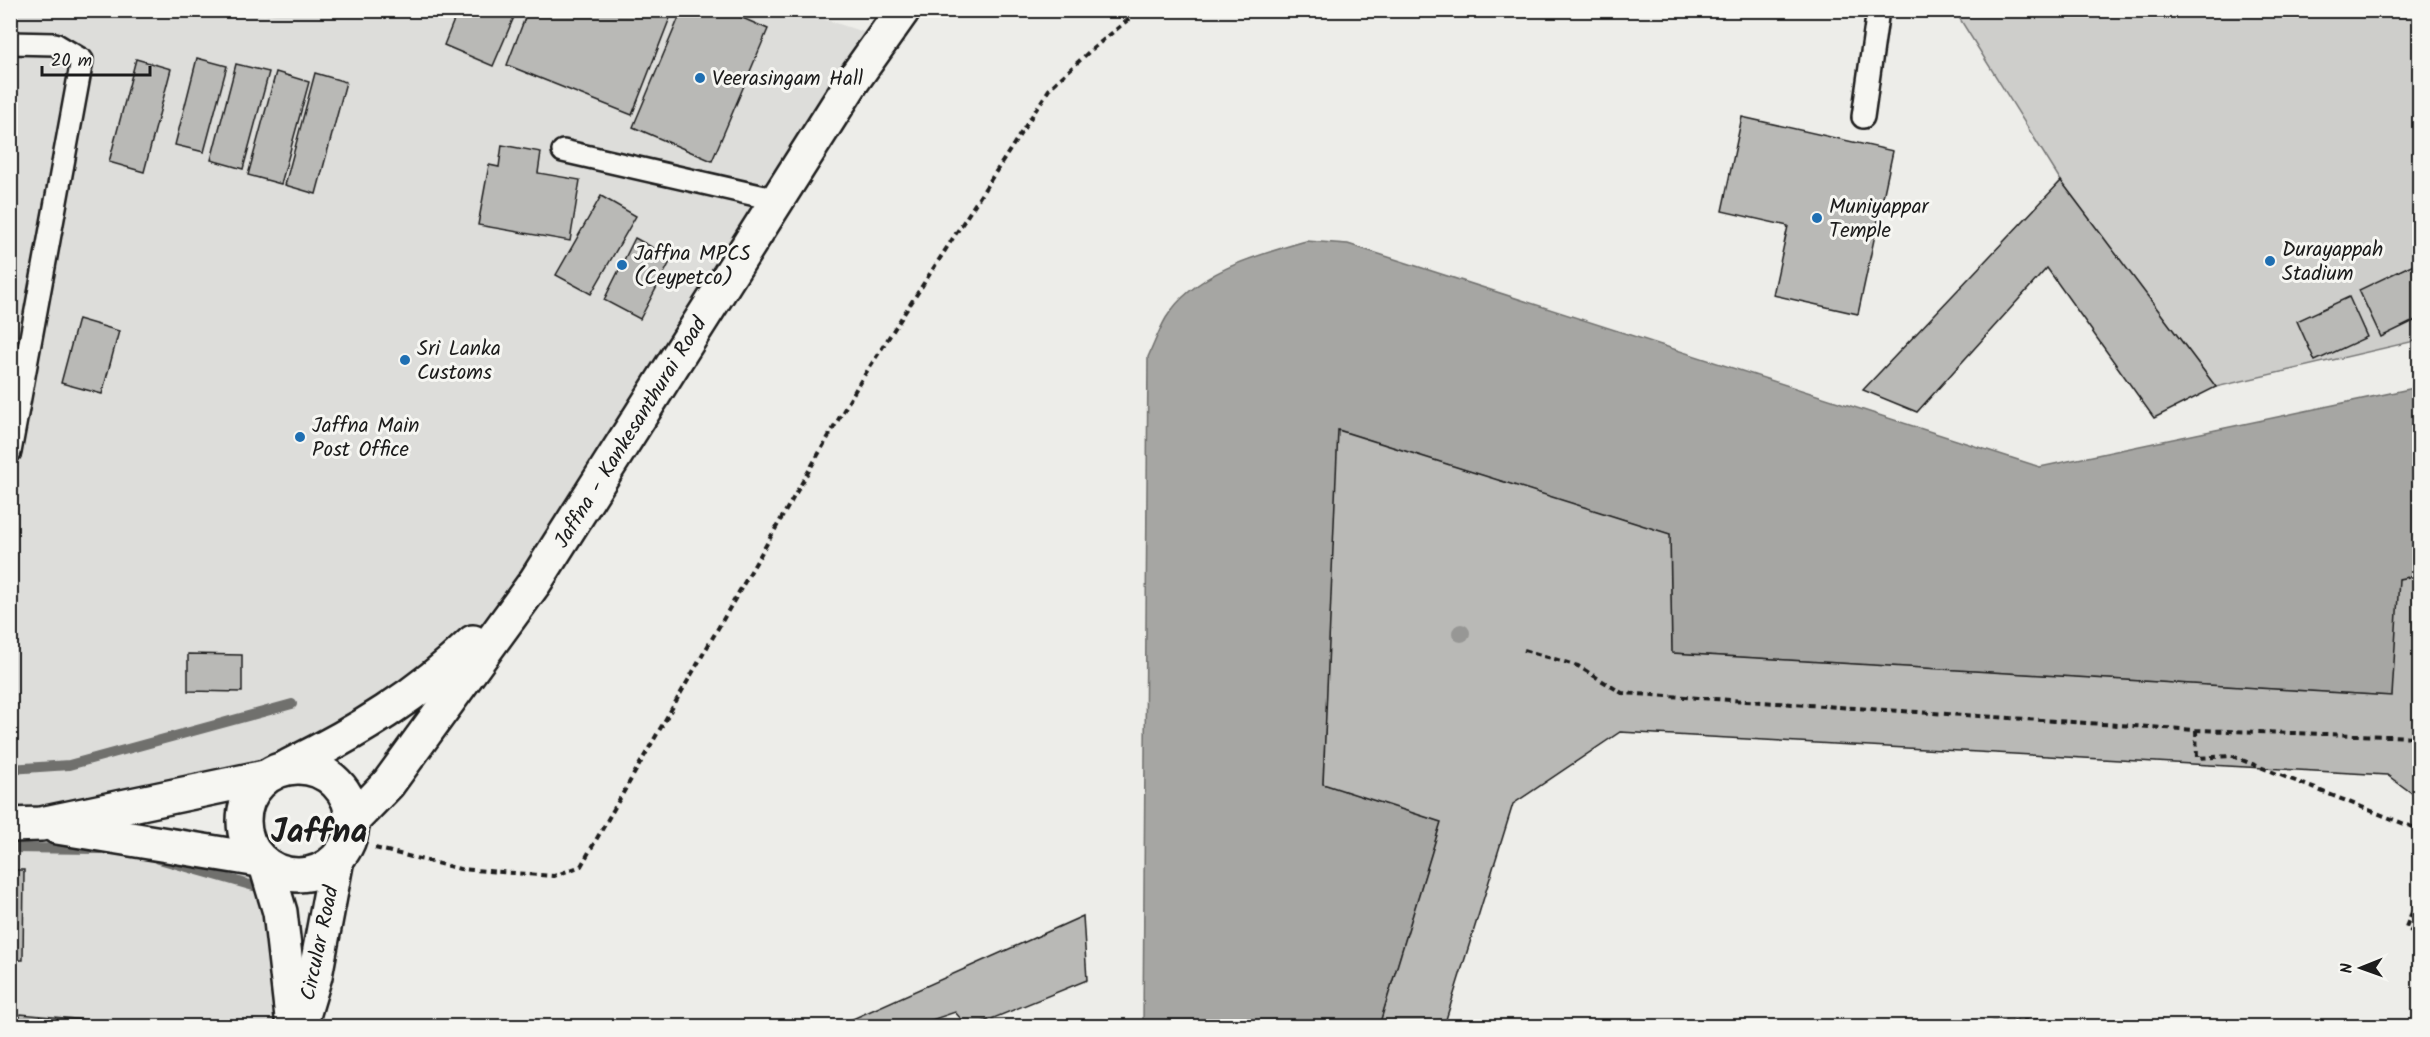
<svg xmlns="http://www.w3.org/2000/svg" width="2430" height="1037" font-family="Kalam,sans-serif">
	<style>
		.built { fill: #ddddda }
		.green { fill: #cececb; stroke: #757574; stroke-width: 1.5 }
		.water { fill: #a6a6a3; stroke: #6f6f6d; stroke-width: 1.5 }
		.lines { fill: none; stroke-linecap: round; stroke-linejoin: round }
		.stream { stroke: #6f6f6d; stroke-width: 10 }
		.building { fill: #b9b9b6; stroke: #1c1c1c; stroke-width: 1.5 }
		.lane-casing { stroke: #1c1c1c; stroke-width: 26 }
		.secondary-casing { stroke: #1c1c1c; stroke-width: 38 }
		.primary-casing { stroke: #1c1c1c; stroke-width: 38 }
		.highway-casing { stroke: #1c1c1c; stroke-width: 38 }
		.path { stroke: #1c1c1c; stroke-width: 4; stroke-dasharray: 6 4.5; stroke-linecap: butt }
		.lane { stroke: #f6f6f2; stroke-width: 21 }
		.secondary { stroke: #f6f6f2; stroke-width: 33 }
		.primary { stroke: #f6f6f2; stroke-width: 33 }
		.highway { stroke: #f6f6f2; stroke-width: 33 }
		.tree { fill: #979795 }
		.poi-dot { fill: #1f6fb2; stroke: #f6f6f2; stroke-width: 2 }
		.labels { text-anchor: middle; stroke-width: 6; stroke-linejoin: round; paint-order: stroke }
		.poi-label { font-size: 21px; fill: #1c1c1c; stroke: #f6f6f2; text-anchor: start }
		.street-label { font-size: 21px; fill: #1c1c1c; stroke: #f6f6f2 }
		.town-label { font-size: 33px; font-weight: bold; fill: #1c1c1c; stroke: #f6f6f2 }
	</style>
	<rect width="100%" height="100%" fill="#edede9"/>
	<filter id="ink" filterUnits="userSpaceOnUse"><feTurbulence type="fractalNoise" baseFrequency=".0167" numOctaves="2"/><feDisplacementMap in="SourceGraphic" scale="12" xChannelSelector="R" yChannelSelector="G"/><feConvolveMatrix kernelMatrix="1 2 1 2 8 2 1 2 1" color-interpolation-filters="sRGB"/></filter>
	<g filter="url(#ink)">
		<g class="built">
			<path d="M191,10L265,16L290,10H796L882,38L535,582L450,665L289,766L11,825L10,11Z"/>
			<path d="M11,834H42L254,875L268,919L277,1026H11Z"/>
		</g>
		<path class="green" d="M1960,11H2419V340L2216,387L2061,181L1960,19Z"/>
		<path class="water" d="M1306,241L1348,244L2040,467L2419,387V575L2392,696L1672,653L1670,534L1339,430L1323,784L1441,822L1379,1026H1143L1148,357C1154,344 1159,330 1166,318C1194,272 1257,255 1306,241Z"/>
		<g class="lines">
			<g class="stream">
				<path d="M10,769L69,765L292,704"/>
				<path d="M10,848L100,849"/>
				<path d="M159,859L257,887"/>
			</g>
		</g>
		<g class="building">
			<path d="M458,10H517L493,66L444,45Z"/>
			<path d="M528,10H673L632,115L507,65Z"/>
			<path d="M682,10H724L768,29L712,161L633,127Z"/>
			<path d="M197,58L227,66L204,152L175,145Z"/>
			<path d="M136,59L171,69L144,172L109,162Z"/>
			<path d="M236,64L269,72L243,169L211,160Z"/>
			<path d="M276,72L309,82L281,184L248,175Z"/>
			<path d="M315,73L346,82L316,194L285,185Z"/>
			<path d="M1742,117L1893,151L1858,314L1773,295L1788,226L1722,211Z"/>
			<path d="M502,145L541,152L538,173L580,180L570,241L478,225L489,165L499,167Z"/>
			<path d="M2061,181L2216,387L2154,418L2047,268L1917,412L1863,390Z"/>
			<path d="M601,196L636,216L591,294L556,275Z"/>
			<path d="M635,238L672,258L640,319L604,300Z"/>
			<path d="M2420,261V318L2381,337L2359,290Z"/>
			<path d="M2349,297L2367,337L2315,361L2297,321Z"/>
			<path d="M78,319L119,331L102,394L61,383Z"/>
			<path d="M1338,430L1670,534L1672,653L2392,696L2399,579L2420,575V799L2387,775L1620,732L1513,804L1444,1026H1379L1441,822L1323,784Z"/>
			<path d="M188,654L242,655V692L188,691Z"/>
			<path d="M10,870H24L23,960H10Z"/>
			<path d="M1083,916L1087,980L974,1026H967L955,1012L914,1026H837Z"/>
			<path d="M20,1014L108,1022V1026H18Z"/>
		</g>
		<g class="lines">
			<g class="lane-casing">
				<g id="lane">
					<path d="M10,43L55,44L82,60L10,452"/>
					<path d="M1863,117L1878,10"/>
					<path d="M563,151L778,200"/>
				</g>
			</g>
			<g class="secondary-casing">
				<g id="secondary">
					<path d="M266,865L280,912L293,1026"/>
					<path d="M300,1026L315,976L337,859"/>
				</g>
			</g>
			<g class="primary-casing">
				<g id="primary">
					<path d="M10,825L41,824L265,777"/>
					<path d="M57,827L259,860"/>
				</g>
			</g>
			<g class="highway-casing">
				<g id="highway">
					<path d="M289,766C356,733 419,695 473,642"/>
					<circle cx="298" cy="821" r="54"/>
					<path d="M352,821L388,784L535,582L852,82L903,10"/>
				</g>
			</g>
			<g class="path">
				<path d="M1524,650L1578,666L1622,693L2196,730L2420,737"/>
				<path d="M2196,730L2197,758L2232,756L2420,830"/>
				<path d="M375,848L460,869L554,876L581,866L860,382L1050,88L1091,50L1140,10"/>
				<path d="M2420,892L2406,927L2420,937"/>
				<path d="M1949,1026L2042,1020L2073,1026"/>
			</g>
			<use href="#lane" class="lane"/>
			<use href="#secondary" class="secondary"/>
			<use href="#primary" class="primary"/>
			<use href="#highway" class="highway"/>
		</g>
		<circle class="tree" cx="1461" cy="633" r="9"/>
	</g>
	<g class="poi-dot">
		<circle cx="700" cy="78" r="6"/>
		<circle cx="1817" cy="218" r="6"/>
		<circle cx="2270" cy="261" r="6"/>
		<circle cx="622" cy="265" r="6"/>
		<circle cx="405" cy="360" r="6"/>
		<circle cx="300" cy="437" r="6"/>
	</g>
	<g class="labels">
		<g class="poi-label">
			<text x="712" y="85">Veerasingam Hall</text>
			<text x="1829" y="213">Muniyappar<tspan x="1829" dy="24">Temple</tspan></text>
			<text x="2282" y="256">Durayappah<tspan x="2282" dy="24">Stadium</tspan></text>
			<text x="634" y="260">Jaffna MPCS<tspan x="634" dy="24">(Ceypetco)</tspan></text>
			<text x="417" y="355">Sri Lanka<tspan x="417" dy="24">Customs</tspan></text>
			<text x="312" y="432">Jaffna Main<tspan x="312" dy="24">Post Office</tspan></text>
		</g>
		<g class="street-label">
			<text transform="translate(630 432) rotate(-58)" y="7">Jaffna - Kankesanthurai Road</text>
			<text transform="translate(319 943) rotate(-78)" y="7">Circular Road</text>
		</g>
		<g class="town-label">
			<text x="319" y="842">Jaffna</text>
		</g>
	</g>
	<rect width="2430" height="1037" fill="none" stroke="#f6f6f2" stroke-width="36"/>
	<rect x="18" y="18" width="2394" height="1001" fill="none" stroke="#1c1c1c" stroke-width="2" filter="url(#ink)"/>
	<g transform="translate(2361 968) rotate(269)" stroke="#f6f6f2" stroke-width="4.5" paint-order="stroke">
	<path d="M0-4.5L10 22L0 15L-10 22Z" fill="#1c1c1c"/>
	<text y="-9" font-size="16" font-weight="bold" text-anchor="middle" fill="#1c1c1c">N</text>
	</g>
	<path d="M42 66v9h108v-9" fill="none" stroke="#1c1c1c" stroke-width="3"/>
	<text x="51" y="66" font-size="18" fill="#1c1c1c" stroke="#f6f6f2" stroke-width="4.5" paint-order="stroke">20 m</text>
</svg>
